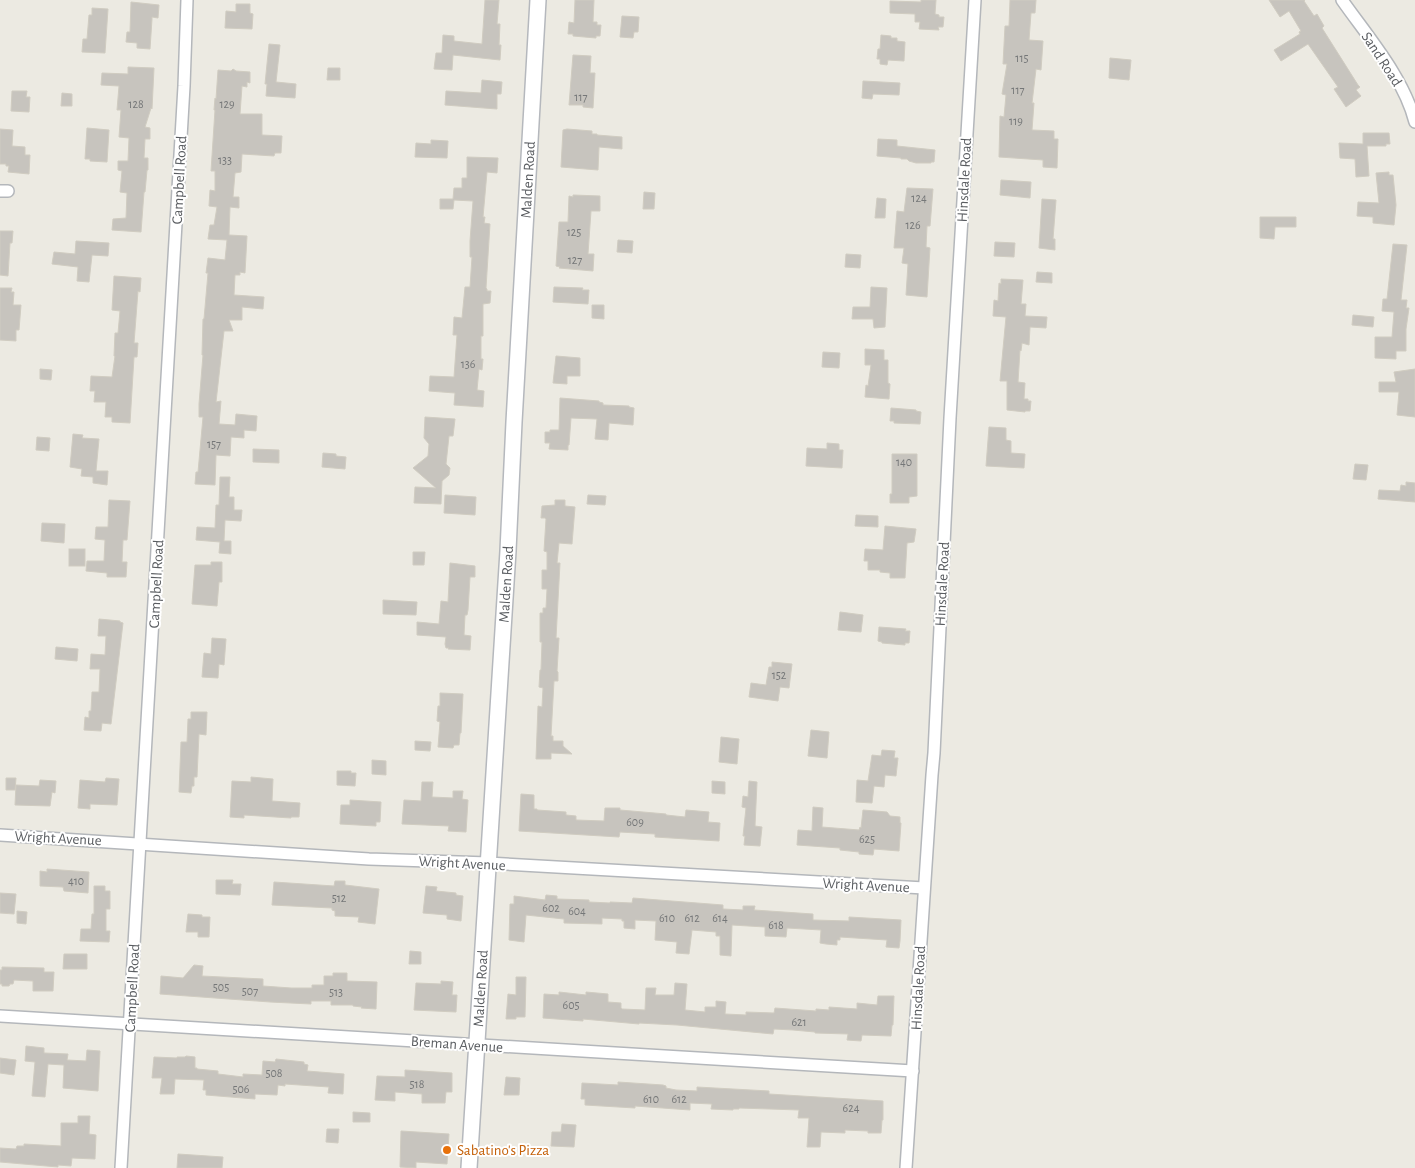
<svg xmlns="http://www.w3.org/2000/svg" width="1415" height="1168" font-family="'Alegreya Sans',sans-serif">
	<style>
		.building { fill: #c7c4be; stroke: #d0ccc1 }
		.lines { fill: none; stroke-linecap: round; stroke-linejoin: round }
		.street-casing { stroke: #b4b7bb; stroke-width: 14 }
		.secondary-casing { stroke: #b5b8bd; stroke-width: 18 }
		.street { stroke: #fff; stroke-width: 11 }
		.secondary { stroke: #fff; stroke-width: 15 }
		.food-dot { fill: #e8710a; stroke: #fff; stroke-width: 2 }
		.labels { text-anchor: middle; stroke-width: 4; stroke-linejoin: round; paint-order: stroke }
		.number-label { font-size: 12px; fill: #757778 }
		.street-label { font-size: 15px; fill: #5a5d61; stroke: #fff }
		.food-label { font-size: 15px; fill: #c56008; stroke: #fff; text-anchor: start }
	</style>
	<rect width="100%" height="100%" fill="#eceae2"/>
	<g class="building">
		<path d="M485,0H499L497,24H500L499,45H501L500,60L453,55L452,70L434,69L436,53H442L443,35L454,36V41L482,44Z"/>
		<path d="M575,0H594L593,22H597V25H601L600,36H596V38L573,36V34H568L569,22L574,23Z"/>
		<path d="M921,0H936L935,14L939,15V17H944L943,27H938L939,30L919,29L920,22H915V14L890,13V1L921,2Z"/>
		<path d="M1010,0H1036L1035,13H1031L1029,40L1043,41L1041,70L1036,69L1032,103H1034L1032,130L1054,131V139H1058L1057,168L1043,167V160L999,157L1000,116L1004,117L1006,95L1002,94L1007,64H1003L1005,26H1009Z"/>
		<path d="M1269,0H1305L1304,1L1314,16L1317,14L1324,26L1322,28L1358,85L1360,87L1356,90L1361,96L1346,107L1334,89L1338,87L1308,44L1281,61L1274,50L1300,34L1299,32L1301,31L1289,11L1280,17Z"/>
		<path d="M131,2L159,5L158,18L152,17V19L150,49L137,48V43L126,42L127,32H130Z"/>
		<path d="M236,4H250V13L253,14L252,29L225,28L226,11L236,12Z"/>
		<path d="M92,8L108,9L105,53L82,52L83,39H87L89,15H92Z"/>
		<path d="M622,16L639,17L638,32H634L633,38L620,37Z"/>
		<path d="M881,35L891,36V38H897V41L905,42L904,61L888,60L887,65L880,64V59H877L878,49H880Z"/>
		<path d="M269,44L280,45L276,82L296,84L295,98L266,96L267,84H265Z"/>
		<path d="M573,55L591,56L590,73H595L593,108L583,107V105H569Z"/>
		<path d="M1110,58L1131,60L1129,80L1109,78Z"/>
		<path d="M128,67L154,68L152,109L151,108L145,127L150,128V139H145L144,158H148V170H147L145,192H144L141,232L112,230L113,219L126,218L127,193L120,192L122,171L118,170V161H128L129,138L119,137L121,110H117L119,86L101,85L102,73L128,74Z"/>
		<path d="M328,68H340V80H327Z"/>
		<path d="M233,69L236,71L250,72V83L247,82V87L242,86L240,114H262V135L282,136L281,153H275L274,156L242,154L241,172L235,173L233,197H239V208L230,207L229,235L247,236L245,273L240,272V275H235L234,295L264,297L263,309L242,307V320H229L233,331H224L216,402L221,401L219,424L235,425L236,414L257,416L256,431L244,430V438L231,437L230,456L216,455L215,485L195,484L196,472H198L203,417H199V404L203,355H202L203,319H204L208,273H206L208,258L225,260L227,240L208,239L210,225H214L217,207L209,206L210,190L215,191V171H211L215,110H214L215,98L216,99L218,70L231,71Z"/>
		<path d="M482,80L502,82L501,94H497V109L445,105L446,91L481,93Z"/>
		<path d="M863,81L900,83L899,95L873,94L872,99L862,98Z"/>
		<path d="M12,91H27L26,97H30L29,112L11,111Z"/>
		<path d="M62,93L72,94V106H61Z"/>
		<path d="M87,128L109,130L107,162L90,161V159H85Z"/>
		<path d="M0,129L13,130L12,146L25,147V155H30L29,174L8,172L9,166H6V164H0Z"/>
		<path d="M567,129L592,131V134H597V135L622,137V149L599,147L598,170L561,167L563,130Z"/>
		<path d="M1363,133H1389L1390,144H1386V146H1367L1369,176L1356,177L1355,159L1340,158L1339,143L1363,144Z"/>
		<path d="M878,139L897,140V146L935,150L934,162H931V163H916L909,161L907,159H901V158L877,156Z"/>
		<path d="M431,140L448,141L447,158L415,157L416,143L431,144Z"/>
		<path d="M467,157L498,158L497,173L487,172L483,217H485L484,223L490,224L486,288L487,289V291H491L490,303L483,304V336H481V359H483L482,370L479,369L477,390L484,391L483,407L454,405L455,393L429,391L430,376L454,377L457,335H453L454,317L462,318L465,287H470L472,257H470V241L473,201L454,200L453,209H440V199H453L454,188H462V178H467Z"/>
		<path d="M1389,172V175H1393L1396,205L1394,225L1373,223V217L1357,216L1358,202L1379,203L1376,173Z"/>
		<path d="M1001,180L1031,182L1030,198L1000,195Z"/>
		<path d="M907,188L933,189L930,226H927L926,247L930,248L927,297L906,295L908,264L902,263L904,248H894L897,211L904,212Z"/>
		<path d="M644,192L655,193L654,209H643Z"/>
		<path d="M573,195L600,196V211H591L588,254H594L593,271L559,268L560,267L556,266L559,222H568L569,196L573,197Z"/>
		<path d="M877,198L886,199L885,218H875Z"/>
		<path d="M1042,199L1056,200L1053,239H1055V250L1039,248Z"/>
		<path d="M1260,217H1296V227H1275L1274,239L1260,238Z"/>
		<path d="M0,231H13L12,243H10L8,276L0,275Z"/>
		<path d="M618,240L633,241L632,253L617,252Z"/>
		<path d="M76,241L109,243L108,256L92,255L89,282L77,281L78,267L52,264L54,252L75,254Z"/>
		<path d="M995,242L1015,243L1014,257L994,256Z"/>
		<path d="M1393,244L1407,245L1401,300H1407L1406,308H1409L1406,329V351H1396V359L1375,358V337H1392L1394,312L1382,311L1383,299H1387Z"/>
		<path d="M846,254L861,255L860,268L845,267Z"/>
		<path d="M1037,272L1052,273V283L1036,282Z"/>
		<path d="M114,276L141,278L140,292L138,291L134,343H138L137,357H134L130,423L112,422V417H105L106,402H94L95,391H90L91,376L112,377L115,356H114L115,333H118L120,311L112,310Z"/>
		<path d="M1001,279L1023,280L1021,304H1026L1025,316L1047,317L1046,328L1030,327L1029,345L1022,343L1021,351L1020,350L1018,382L1025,383L1024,399H1028V401H1031L1030,411H1025V412L1007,410V381H1000L1006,317L993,316L994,300L998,301L999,283L1001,284Z"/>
		<path d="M554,287L583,288L582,290H589L588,304L553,302Z"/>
		<path d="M871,287L887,288L885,327L874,328L873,319H852L853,307H870Z"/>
		<path d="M0,288H12L11,292H14L13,305H21L19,330H16V341L0,340Z"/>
		<path d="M592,305H604V319L592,318Z"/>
		<path d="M1353,315L1374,317L1373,327L1352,325Z"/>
		<path d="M865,349L884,350V360H888V383L890,384L889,399L865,397L866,385L868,386L871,365H865Z"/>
		<path d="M823,352L840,353L839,368L822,367Z"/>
		<path d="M556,356L580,358V376H567V384L553,383Z"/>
		<path d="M40,369L52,370L51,380L40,379Z"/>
		<path d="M1415,369V417L1397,415L1399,392H1379V382H1396L1394,372Z"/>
		<path d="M560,398L599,401V402L603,403V405L629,406V407L634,408L633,425L609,423L608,440L595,439L597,419L571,418L569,445H568V450L549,449L550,443H545V432H550V430H559Z"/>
		<path d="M891,408L916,410V411L921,412L920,424L894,423V421H890Z"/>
		<path d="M425,417L455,419L453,436H449L446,464L450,468L449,475L442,481L441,504L414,503L415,487L436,488L413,468L428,456L429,444L424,438Z"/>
		<path d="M989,427L1006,428V440L1011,441V453L1025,454L1024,468L986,466Z"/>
		<path d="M73,434L83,435L82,438L99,439L96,471H108L107,485L93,483V477L81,476L82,469L70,467Z"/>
		<path d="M37,437L50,438L49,451L36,450Z"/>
		<path d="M827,443L839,444V450H843L842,468L806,466L807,448L827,449Z"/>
		<path d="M253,449L279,450V463L253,462Z"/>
		<path d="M323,453L336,454V456L346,457L345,469L322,467Z"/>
		<path d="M892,454H917V496L909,497V503H890V494H892Z"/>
		<path d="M1355,464L1368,465L1366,480L1353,479Z"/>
		<path d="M220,477H230L229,497H234V510H242L241,521L225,520L224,541H231V554L219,553L220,542L196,540L197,527L215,528L216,505H219Z"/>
		<path d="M1406,482L1415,483V502L1378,499L1379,490L1400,491L1401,485L1406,486Z"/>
		<path d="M445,495L476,497L475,515L444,513Z"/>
		<path d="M588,495L606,496L605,505L587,504Z"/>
		<path d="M109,500L130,501L127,540H123L122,562H127L126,577H107V573L86,571L87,561H104L105,540L95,539L96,527H108Z"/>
		<path d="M555,500H565V506L575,507L572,544L559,543L557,563H560L556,638H559L557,671L558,672V681H554L551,736H553V741H563V746L572,754L551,753V759H536L538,706L542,707L543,688L539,687L540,670H541L542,642H540V613H543V608H546L547,589H542V570H547V552L544,551L546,519L545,518H541L542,506L555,505Z"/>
		<path d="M856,515L878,516V527L855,526Z"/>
		<path d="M42,523L65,524L64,543L41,541Z"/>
		<path d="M885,526L916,529L914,542L907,543L905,578H890V573L880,572V570H868V561H864L865,549L883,550Z"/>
		<rect x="69" y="549" width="16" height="17"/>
		<path d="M413,552H425L424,565H413Z"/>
		<path d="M211,562H222V582H219L217,606L192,604L195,565H211Z"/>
		<path d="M450,563L475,566V577H470L468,610L467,615H465L464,635L471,636L470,650L448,649L449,648H446L445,644L446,637L417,635V622L439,624L441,601L448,602Z"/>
		<path d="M383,600L417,602L416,615L383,614Z"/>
		<path d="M840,612L863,615L861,632L838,630Z"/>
		<path d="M99,619L120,621V622L123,623L111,724L102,723L101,731L84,730L85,717L89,718V711H91L92,692H99L100,669H90L91,654L105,655L106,636H98Z"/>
		<path d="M879,627L906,629L905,631H910L909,643H905V645L882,643V642L878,641Z"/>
		<path d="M212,638L226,639L224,665L219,664L218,678L202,677L204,653L211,654Z"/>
		<path d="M56,647L78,649L77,661L55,659Z"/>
		<path d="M772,662L792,664L789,688L780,687L778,701L749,697L751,683L766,685L769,667H772Z"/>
		<path d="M440,693L463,694L461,733H460L459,745H454L453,748L438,747L440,722L437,721L438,706H440Z"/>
		<path d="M191,712H207L206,735L199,734L197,777H194V786H192L191,793L179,792L181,742H187L188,719H191Z"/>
		<path d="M811,730L829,732L827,758L808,756Z"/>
		<path d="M721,737L739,739L737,764L719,762Z"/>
		<path d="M415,741L431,742L430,751L415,750Z"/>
		<path d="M882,750L895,751L894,758H898L896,776L885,775L884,787L874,786L872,803L856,802L857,780L868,781L872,755L881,756Z"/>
		<path d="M372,760L386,761V775L372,774Z"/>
		<path d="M337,771H351V773H356L355,786L337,785Z"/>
		<path d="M251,777L273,779L272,801L300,803L299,817H291V818L244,815V818L230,817L232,781L251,782Z"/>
		<path d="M6,778H16L15,790H6Z"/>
		<path d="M106,778L119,779L117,805L90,804V809L78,808L80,780L105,782Z"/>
		<path d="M40,780L56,781L55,793L52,792L50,806L15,805L16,785L39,786Z"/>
		<path d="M712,781L725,782V794L712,793Z"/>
		<path d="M749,781L757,782L755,826L762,827L760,846L744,845L745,836H743L746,808L742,807L743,796L748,797Z"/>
		<path d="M422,782H433L432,797L453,798V791H463L462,799L468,800L466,832L448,831L449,826L402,824L404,800L421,801Z"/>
		<path d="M521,794L534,795V809H537V810L566,812V815L576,816V820L604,821L605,808H620V810L666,814V815L685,817L686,810L709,812L708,822L720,823L719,841L655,837V834L620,832L619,837L519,831Z"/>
		<path d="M350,800L381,802L380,822H376V826L340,824L341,805H350Z"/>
		<path d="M813,807L823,808L822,827L859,830L860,827L861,828L863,810L887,812L890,816L900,817V823H901L899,851L874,849L873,855L859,854V852L840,850V848L797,845L798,830L812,831Z"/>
		<path d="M47,869L89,872L88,893L64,891L63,887L40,886V871L47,872Z"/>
		<path d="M216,880H233L232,884H241L240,895L216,894Z"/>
		<path d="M335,881H345V885L379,889L375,924L358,922L359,917L335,916V911L332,910V908L272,905L274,882L334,886Z"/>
		<path d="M94,886H105V891H110V909H106V931H110L109,942L80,941L81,929H91L92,914H94Z"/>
		<path d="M426,886L437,887L436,891L456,893V895L463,896L461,921L447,919V915L423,913Z"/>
		<path d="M0,893L16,894L14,914L0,913Z"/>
		<path d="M546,895L557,896V899L589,900V902L610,903V902L632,903L633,898L723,905V909L743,910V906H755L754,910L813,914V920L849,921V917L901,920L900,941L899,948L886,947L887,940L840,937V940H837V945L826,944L820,943L821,930L787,928L786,937L765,936V927L732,925L731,956L720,955V936H716V932L692,930L689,954L676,953L677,942L655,940L656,921L635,920V929L624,928V921H622V919L602,918V924L564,923V919L526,915L524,942L509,940L510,904H514V896L545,900Z"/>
		<path d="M17,911L27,912L26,924L17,923Z"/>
		<path d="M188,914L202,915V917H210L209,937H198V932H186Z"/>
		<path d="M410,951L421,952V964H409Z"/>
		<path d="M64,954H87V969H63Z"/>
		<path d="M194,965L203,966L202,976L263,979V986L291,988H312V985H324V976H333V973H347V981L377,982L376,1009L361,1008L362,1007L353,1006V1005H331V1001H311V1004L270,1002L160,994L161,976L183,978Z"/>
		<path d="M2,967L44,968V972H54L53,991H33V981L14,980L13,984H10L9,986H2V984H0V970H2Z"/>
		<path d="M516,977H526L525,1017H516V1019H506L508,994L516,995Z"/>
		<path d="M441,981L453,982L452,995H457L456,1012L414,1010L416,983L441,984Z"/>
		<path d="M675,983L687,984L685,1010L705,1012V1007H716V1001L726,1002L725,1014L746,1015V1012L774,1013L775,1008L816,1011V1009L829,1010V1007L857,1009V1003L877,1005L878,996H894L893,1025H892L891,1036L862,1035L861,1041L847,1040L848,1034L815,1033V1032L793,1030L774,1029L773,1034L677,1025L639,1023V1024L583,1019V1021L543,1018L544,994L559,995V992L586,995V992L608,994V1002L621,1003V1008L622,1009L645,1010L646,988H656L655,995H674Z"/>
		<path d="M26,1046L44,1048V1053L68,1054L67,1060L86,1061L87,1050L100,1051L98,1091L63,1088L64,1065L48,1064L45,1097L32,1096L35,1062L25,1061Z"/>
		<path d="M186,1056L195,1057V1068H197V1069L218,1071V1074L243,1077V1074L262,1075L263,1061L275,1062L276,1059L304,1062V1064L308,1065L307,1071L344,1074L343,1094L328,1093L329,1087L285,1084V1086L278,1085L277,1095L255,1094V1099L206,1095V1090H203L204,1080L175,1079L174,1094H160L162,1078H152L154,1057L177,1058V1057H185Z"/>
		<path d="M0,1058L16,1060L14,1075L0,1073Z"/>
		<path d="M405,1070L452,1073V1092H446L445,1103H422V1094L395,1092V1101L375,1100L377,1076L405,1077Z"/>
		<path d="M506,1077L520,1078L519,1095H504Z"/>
		<path d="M618,1082L663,1085L666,1086V1088L676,1090L697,1091V1087L769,1091V1094L883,1101V1120H882L881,1133H868V1131L845,1130V1133L821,1132L820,1147H807L809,1118H798L799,1110L739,1108V1109H733V1110L711,1109L712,1104L690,1103V1110L635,1106V1108L585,1105V1099H581L582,1083L618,1085Z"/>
		<path d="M353,1112L370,1113V1122H353Z"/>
		<path d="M78,1116H90L89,1134L96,1135L95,1159L72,1158L71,1166L58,1165V1167L0,1162V1148L16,1149L17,1146H24V1144L61,1146V1123H78Z"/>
		<path d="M562,1124L576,1125L574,1147L551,1146L552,1132H561Z"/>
		<path d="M327,1129H339L338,1143L326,1142Z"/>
		<path d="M401,1131L449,1134L447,1164L416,1162V1168L400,1167Z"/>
		<path d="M178,1154L223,1157L222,1168H177Z"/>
	</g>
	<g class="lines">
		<g class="street-casing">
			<g id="street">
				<path d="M1342,0C1368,37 1404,78 1415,122"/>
				<path d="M0,191H8"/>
				<path d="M0,835L369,859L488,863L924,888"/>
				<path d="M0,1016L913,1071"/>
				<path d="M121,1168L184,86L187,0"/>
				<path d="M906,1168L932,775L934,753L950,418L975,0"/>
			</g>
		</g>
		<g class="secondary-casing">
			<g id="secondary">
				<path id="s1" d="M469,1168L508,551L514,422L538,0"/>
			</g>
		</g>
		<use href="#street" class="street"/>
		<use href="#secondary" class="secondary"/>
	</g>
	<circle class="food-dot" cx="447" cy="1150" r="5"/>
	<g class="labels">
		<g class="number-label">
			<text x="1022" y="62">115</text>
			<text x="1018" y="94">117</text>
			<text x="581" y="101">117</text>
			<text x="136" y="108">128</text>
			<text x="227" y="108">129</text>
			<text x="1016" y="125">119</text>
			<text x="225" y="164">133</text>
			<text x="919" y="202">124</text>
			<text x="913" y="229">126</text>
			<text x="574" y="236">125</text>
			<text x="575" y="264">127</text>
			<text x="468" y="368">136</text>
			<text x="214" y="448">157</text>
			<text x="904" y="466">140</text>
			<text x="779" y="679">152</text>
			<text x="635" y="826">609</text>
			<text x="867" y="843">625</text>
			<text x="76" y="885">410</text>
			<text x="339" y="902">512</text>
			<text x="551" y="912">602</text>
			<text x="577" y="915">604</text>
			<text x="667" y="922">610</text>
			<text x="692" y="922">612</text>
			<text x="720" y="922">614</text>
			<text x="776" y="929">618</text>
			<text x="221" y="991">505</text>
			<text x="250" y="995">507</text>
			<text x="336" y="996">513</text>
			<text x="571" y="1009">605</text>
			<text x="799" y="1026">621</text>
			<text x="274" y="1077">508</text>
			<text x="417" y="1088">518</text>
			<text x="241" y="1093">506</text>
			<text x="651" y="1103">610</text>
			<text x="679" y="1103">612</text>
			<text x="851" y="1112">624</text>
		</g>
		<g class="street-label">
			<text transform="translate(1382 59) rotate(57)" y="5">Sand Road</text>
			<text transform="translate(179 180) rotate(-87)" y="5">Campbell Road</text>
			<text dy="5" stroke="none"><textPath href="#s1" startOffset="990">Malden Road</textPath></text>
			<text transform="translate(964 180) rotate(-87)" y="5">Hinsdale Road</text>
			<text transform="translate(156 584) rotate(-87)" y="5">Campbell Road</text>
			<text dy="5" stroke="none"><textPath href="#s1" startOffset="585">Malden Road</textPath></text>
			<text transform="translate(942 584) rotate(-87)" y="5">Hinsdale Road</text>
			<text transform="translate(58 838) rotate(3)" y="5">Wright Avenue</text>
			<text transform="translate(462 863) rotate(3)" y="5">Wright Avenue</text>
			<text transform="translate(866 885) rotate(3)" y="5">Wright Avenue</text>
			<text transform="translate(132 988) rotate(-87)" y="5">Campbell Road</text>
			<text dy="5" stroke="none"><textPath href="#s1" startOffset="180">Malden Road</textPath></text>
			<text transform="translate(918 988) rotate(-87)" y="5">Hinsdale Road</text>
			<text transform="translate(457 1044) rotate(4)" y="5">Breman Avenue</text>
		</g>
		<g class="food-label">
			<text x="457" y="1155">Sabatino's Pizza</text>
		</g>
	</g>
</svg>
